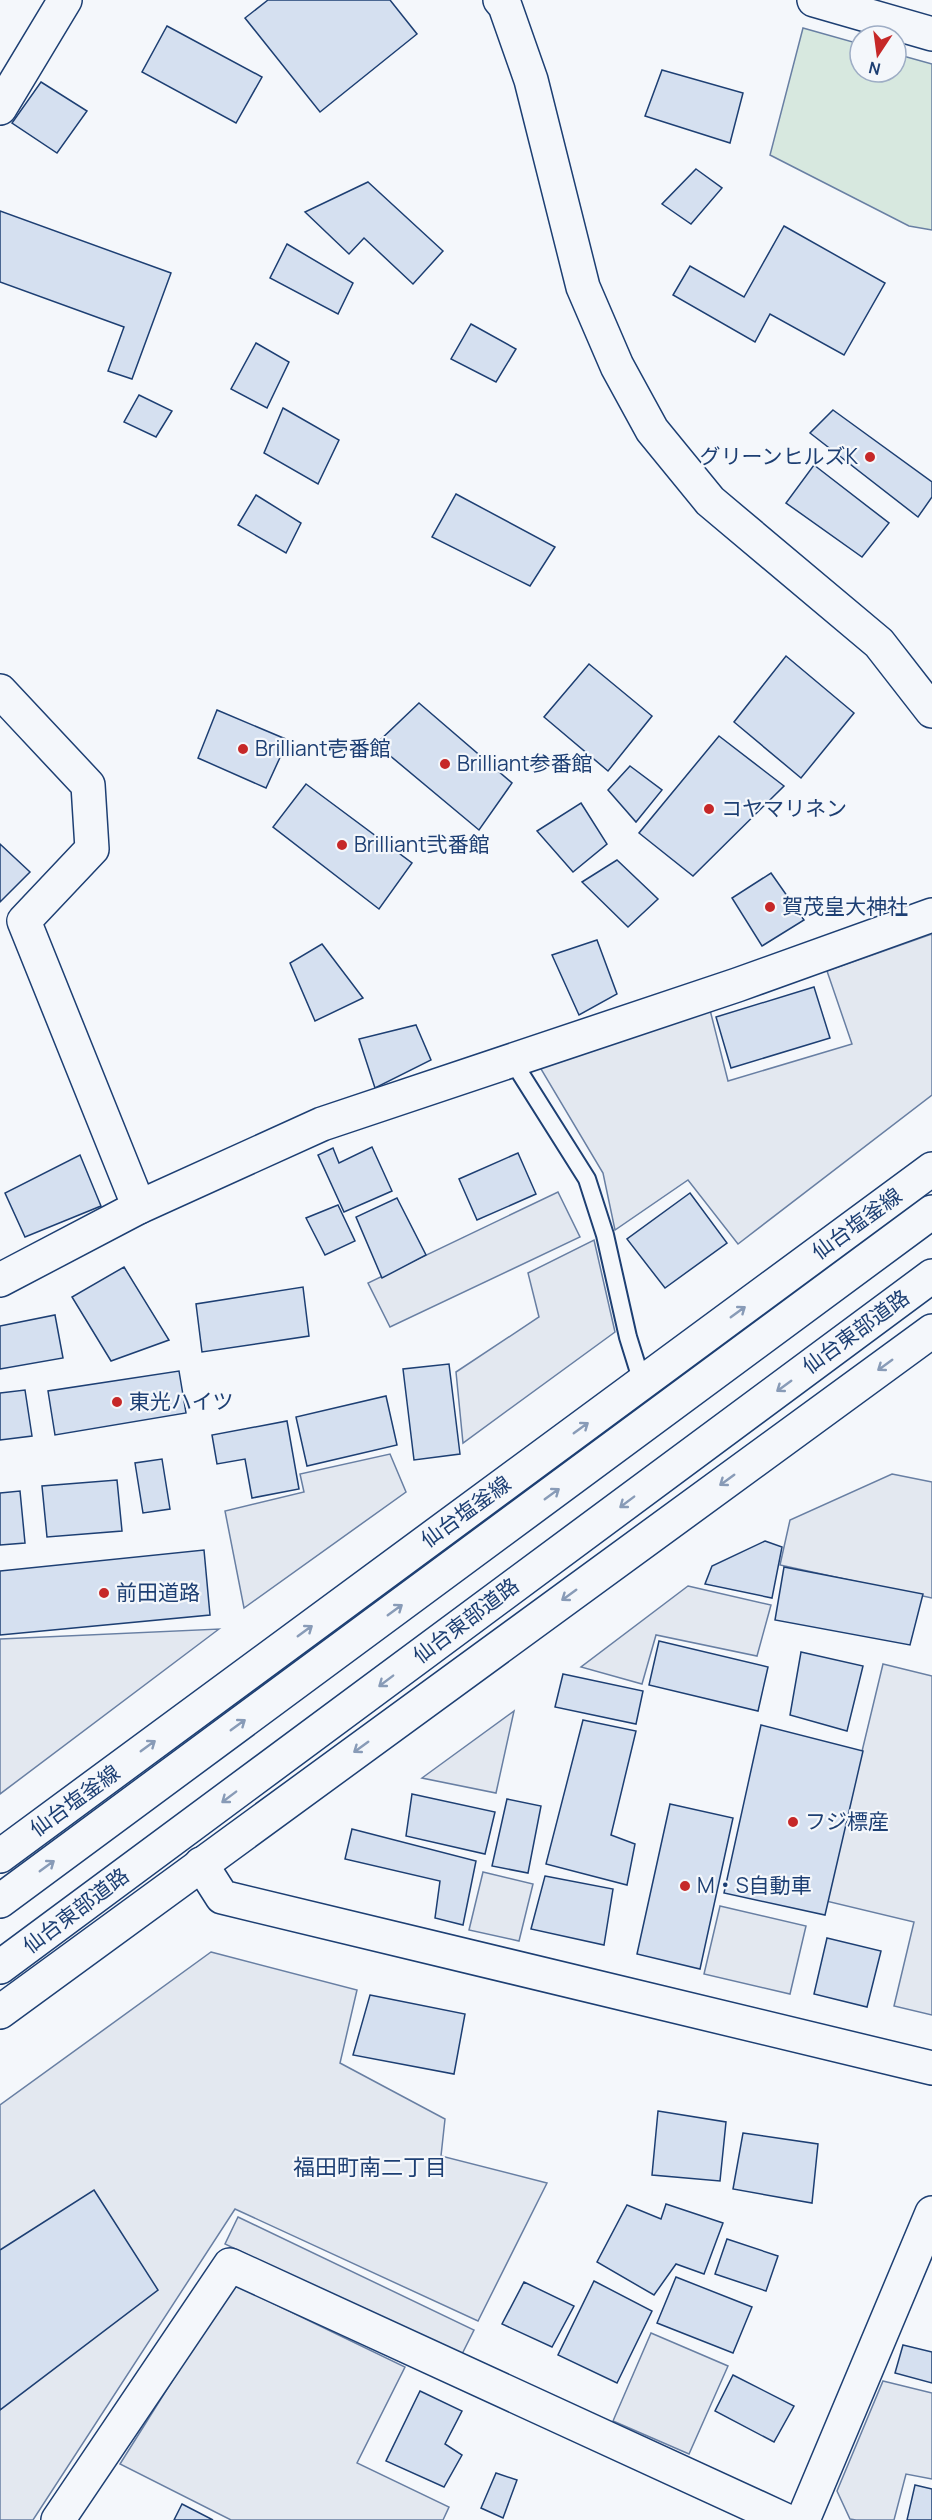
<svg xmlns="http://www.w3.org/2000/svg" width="932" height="2520" font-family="Manrope,'Noto Sans JP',sans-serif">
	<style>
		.green { fill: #d7e8df; stroke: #687fa3; stroke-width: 1.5 }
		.parking { fill: #e3e8f0; stroke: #687fa3; stroke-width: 1.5 }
		.building { fill: #d5e0f0; stroke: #1d3f73; stroke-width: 1.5 }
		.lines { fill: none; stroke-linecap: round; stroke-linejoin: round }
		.service-casing { stroke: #1d3f73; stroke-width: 20 }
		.minor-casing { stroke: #1d3f73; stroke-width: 36 }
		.tertiary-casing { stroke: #1d3f73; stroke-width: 36 }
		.primary-casing { stroke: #1d3f73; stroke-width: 36 }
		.motorway-casing { stroke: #1d3f73; stroke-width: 36 }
		.service { stroke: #f4f7fb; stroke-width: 16 }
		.minor { stroke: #f4f7fb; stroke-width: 33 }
		.tertiary { stroke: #f4f7fb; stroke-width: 33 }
		.primary { stroke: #f4f7fb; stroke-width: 33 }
		.motorway { stroke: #f4f7fb; stroke-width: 33 }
		.oneway { stroke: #889bb7 }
		.poi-dot { fill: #c62828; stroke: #f4f7fb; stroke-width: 2 }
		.labels { text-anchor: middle; stroke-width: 4.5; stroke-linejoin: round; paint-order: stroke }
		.poi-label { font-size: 21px; fill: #1d3f73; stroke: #f4f7fb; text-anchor: start }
		.street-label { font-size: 21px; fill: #1d3f73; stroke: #f4f7fb }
		.neighbourhood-label { font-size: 22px; fill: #1d3f73; stroke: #f4f7fb }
	</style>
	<rect width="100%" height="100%" fill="#f4f7fb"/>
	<path class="green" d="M803,28L860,44V72H896V54L932,64V230L909,226L770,155Z"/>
	<g class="parking">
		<path d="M932,934V1095L738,1244L688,1180L615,1230L603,1173L538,1064L709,1006L728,1081L852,1044L827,971Z"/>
		<path d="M558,1192L580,1237L390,1327L368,1283Z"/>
		<path d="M594,1240L615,1332L463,1443L456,1372L539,1317L528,1273Z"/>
		<path d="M390,1454L406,1492L244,1608L225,1511L304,1492L300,1474Z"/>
		<path d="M892,1474L932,1482V1598L780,1565L790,1520Z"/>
		<path d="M688,1586L771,1605L757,1656L656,1635L642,1684L581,1667Z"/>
		<path d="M219,1629L0,1794V1639Z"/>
		<path d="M883,1664L932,1676V2015L894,2006L914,1922L826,1901Z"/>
		<path d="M514,1711L496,1793L422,1778Z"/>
		<path d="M483,1872L533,1884L519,1941L469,1930Z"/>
		<path d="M720,1906L806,1926L790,1994L704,1974Z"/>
		<path d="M211,1952L357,1990L340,2063L445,2119L441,2156L547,2183L478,2321L235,2209L33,2520H0V2105Z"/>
		<path d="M238,2217L474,2330L461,2356L225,2244Z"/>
		<path d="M233,2284L405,2367L357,2463L449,2507L443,2520H231L120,2464Z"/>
		<path d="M651,2333L728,2366L689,2454L613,2421Z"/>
		<path d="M883,2381L932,2393V2479L906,2474L894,2520H856L850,2519L837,2491Z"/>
	</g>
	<g class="building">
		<path d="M268,0H390L417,34L320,112L245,18Z"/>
		<path d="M167,26L262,77L236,123L142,72Z"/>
		<path d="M662,70L743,93L730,143L645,116Z"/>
		<path d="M41,82L87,111L57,153L12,123Z"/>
		<path d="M696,169L722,188L691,224L662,204Z"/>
		<path d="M368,182L443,251L413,284L364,238L349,254L305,212Z"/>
		<path d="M0,211L171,273L132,379L108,371L124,327L0,282Z"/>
		<path d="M784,226L885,283L844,355L770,314L755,342L673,295L690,266L744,297Z"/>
		<path d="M287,244L353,283L338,314L270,278Z"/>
		<path d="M471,324L516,349L496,382L451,359Z"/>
		<path d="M256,343L289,362L267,408L231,389Z"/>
		<path d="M139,395L172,411L156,437L124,422Z"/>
		<path d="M283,408L339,440L318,484L264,453Z"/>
		<path d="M833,410L932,482V497L918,517L810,433Z"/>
		<path d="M814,465L889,523L862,557L786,503Z"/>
		<path d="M456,494L555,547L530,586L432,537Z"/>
		<path d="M256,495L301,523L286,553L238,525Z"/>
		<path d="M786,656L854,713L801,778L734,722Z"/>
		<path d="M589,664L652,716L608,771L544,717Z"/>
		<path d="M419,703L512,783L479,830L376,744Z"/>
		<path d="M217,710L288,740L266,788L198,758Z"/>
		<path d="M719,736L784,786L693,876L639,833Z"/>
		<path d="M630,766L662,790L636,822L608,790Z"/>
		<path d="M306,784L412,863L379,909L273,827Z"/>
		<path d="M581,803L607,844L573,872L537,831Z"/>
		<path d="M0,844L30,872L0,902Z"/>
		<path d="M617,860L658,899L628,927L582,882Z"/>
		<path d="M771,873L804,920L762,946L732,898Z"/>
		<path d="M597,940L617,994L579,1015L552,955Z"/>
		<path d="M322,944L363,998L315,1021L290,963Z"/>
		<path d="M814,987L830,1038L731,1068L716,1017Z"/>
		<path d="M416,1025L431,1060L375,1088L359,1039Z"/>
		<path d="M372,1147L392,1191L344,1212L318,1155L333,1148L339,1163Z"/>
		<path d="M518,1153L536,1194L477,1220L459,1179Z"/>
		<path d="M80,1155L101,1206L25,1237L5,1193Z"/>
		<path d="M690,1193L727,1243L665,1288L627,1239Z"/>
		<path d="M397,1198L426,1255L382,1278L356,1217Z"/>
		<path d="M338,1205L355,1241L325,1255L306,1218Z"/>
		<path d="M124,1267L169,1340L111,1361L72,1297Z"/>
		<path d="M303,1287L309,1336L202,1352L196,1304Z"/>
		<path d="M55,1315L63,1358L0,1369V1326Z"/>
		<path d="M449,1364L460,1454L414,1460L403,1369Z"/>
		<path d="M179,1371L186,1413L55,1435L48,1391Z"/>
		<path d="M25,1390L32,1436L0,1440V1393Z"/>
		<path d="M386,1396L397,1445L307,1466L296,1417Z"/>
		<path d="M287,1421L299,1489L252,1498L245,1459L217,1464L212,1435Z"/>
		<path d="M162,1459L170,1509L143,1513L135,1463Z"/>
		<path d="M117,1480L122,1531L47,1537L42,1486Z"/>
		<path d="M20,1491L25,1543L0,1545V1493Z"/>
		<path d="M765,1541L782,1547L772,1598L705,1584L712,1566Z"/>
		<path d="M204,1550L210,1615L0,1635V1571Z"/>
		<path d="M784,1567L923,1594L910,1645L775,1620Z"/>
		<path d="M659,1641L768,1667L758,1711L649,1685Z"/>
		<path d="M801,1652L863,1666L847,1731L790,1715Z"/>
		<path d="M563,1674L643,1691L636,1724L555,1707Z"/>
		<path d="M583,1720L636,1731L611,1835L635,1844L627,1885L546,1864Z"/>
		<path d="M761,1725L863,1751L825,1915L724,1893Z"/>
		<path d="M412,1794L495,1812L485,1854L406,1836Z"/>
		<path d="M507,1799L541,1806L528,1873L492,1866Z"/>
		<path d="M670,1804L733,1818L700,1969L637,1954Z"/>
		<path d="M352,1829L476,1861L463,1925L435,1918L440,1881L345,1859Z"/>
		<path d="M545,1876L613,1889L604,1945L531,1929Z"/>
		<path d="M827,1938L881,1951L867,2007L814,1994Z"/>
		<path d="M370,1995L465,2014L454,2074L353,2055Z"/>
		<path d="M658,2111L726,2122L720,2181L652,2175Z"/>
		<path d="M743,2133L818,2144L812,2203L733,2189Z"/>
		<path d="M94,2190L158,2290L0,2410V2250Z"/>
		<path d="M666,2204L723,2223L704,2274L676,2264L654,2295L597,2262L627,2205L661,2219Z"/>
		<path d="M727,2239L778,2256L766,2291L715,2274Z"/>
		<path d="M676,2277L752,2307L733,2353L657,2323Z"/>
		<path d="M594,2281L652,2311L617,2383L558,2355Z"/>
		<path d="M524,2282L574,2306L552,2347L502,2324Z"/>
		<path d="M903,2345L932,2352V2383L895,2373Z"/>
		<path d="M733,2375L794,2406L774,2442L715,2411Z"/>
		<path d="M420,2391L462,2411L445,2444L462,2455L444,2487L386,2461Z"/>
		<path d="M496,2473L517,2480L503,2518L481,2508Z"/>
		<path d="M915,2485L932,2489V2520H907Z"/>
		<path d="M182,2504L213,2520H174Z"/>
	</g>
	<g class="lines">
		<g class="service-casing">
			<path id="service" d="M512,1060L587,1179L605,1235L628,1337L642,1382"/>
		</g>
		<g class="minor-casing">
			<g id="minor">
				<path d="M0,108L65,0"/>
				<path d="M0,691L88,785L92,849L24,921L139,1207"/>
				<path d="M0,1280L139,1207L322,1124L737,985L932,915"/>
				<path d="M58,2520L230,2265L785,2520"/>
			</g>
		</g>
		<g class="tertiary-casing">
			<g id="tertiary">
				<path d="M500,0L505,6L531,80L583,287L617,366L652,430L710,501L879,643L932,711"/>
				<path d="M814,0L932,34"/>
				<path d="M201,1864L222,1897L932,2068"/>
				<path d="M803,2520L932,2213"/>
			</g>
		</g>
		<g class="primary-casing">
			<g id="primary">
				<path d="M0,1856L932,1169"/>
				<path d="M0,2012L932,1331"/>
			</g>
		</g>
		<g class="motorway-casing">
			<g id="motorway">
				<path d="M0,1901L932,1212"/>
				<path d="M0,1967L932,1276"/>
			</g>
		</g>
		<use href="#service" class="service"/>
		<use href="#minor" class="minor"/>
		<use href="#tertiary" class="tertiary"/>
		<use href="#primary" class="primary"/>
		<use href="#motorway" class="motorway"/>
	</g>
	<defs><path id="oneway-shaft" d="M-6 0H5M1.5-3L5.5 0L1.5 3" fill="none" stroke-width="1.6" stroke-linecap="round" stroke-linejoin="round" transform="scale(1.5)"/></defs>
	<g class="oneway">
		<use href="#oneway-shaft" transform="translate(738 1312) rotate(-36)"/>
		<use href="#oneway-shaft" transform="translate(885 1365) rotate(144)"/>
		<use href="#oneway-shaft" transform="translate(784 1386) rotate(144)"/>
		<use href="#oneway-shaft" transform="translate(581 1428) rotate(-36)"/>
		<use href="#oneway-shaft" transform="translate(727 1480) rotate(144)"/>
		<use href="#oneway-shaft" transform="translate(552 1494) rotate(-36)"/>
		<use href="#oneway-shaft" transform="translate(627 1502) rotate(143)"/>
		<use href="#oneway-shaft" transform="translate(569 1595) rotate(144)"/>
		<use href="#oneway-shaft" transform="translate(395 1610) rotate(-36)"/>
		<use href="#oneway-shaft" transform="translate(305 1631) rotate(-36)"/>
		<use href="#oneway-shaft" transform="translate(386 1681) rotate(143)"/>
		<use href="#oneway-shaft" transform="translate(238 1725) rotate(-36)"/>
		<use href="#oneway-shaft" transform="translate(148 1746) rotate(-36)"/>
		<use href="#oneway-shaft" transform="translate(361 1747) rotate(144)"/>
		<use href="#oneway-shaft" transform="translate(229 1797) rotate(143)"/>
		<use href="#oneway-shaft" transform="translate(47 1866) rotate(-36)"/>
	</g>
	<g class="poi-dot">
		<circle cx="870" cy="457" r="6"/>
		<circle cx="243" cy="749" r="6"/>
		<circle cx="445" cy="764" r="6"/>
		<circle cx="709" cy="809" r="6"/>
		<circle cx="342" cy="845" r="6"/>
		<circle cx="770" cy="907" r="6"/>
		<circle cx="117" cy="1402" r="6"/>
		<circle cx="104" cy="1593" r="6"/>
		<circle cx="793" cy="1822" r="6"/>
		<circle cx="685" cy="1886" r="6"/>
	</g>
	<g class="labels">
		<g class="poi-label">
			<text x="858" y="464" text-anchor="end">グリーンヒルズK</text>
			<text x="255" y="756">Brilliant壱番館</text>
			<text x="457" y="771">Brilliant参番館</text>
			<text x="721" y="816">コヤマリネン</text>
			<text x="354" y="852">Brilliant弐番館</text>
			<text x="782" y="914">賀茂皇大神社</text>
			<text x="129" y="1409">東光ハイツ</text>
			<text x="116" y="1600">前田道路</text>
			<text x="805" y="1829">フジ標産</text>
			<text x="697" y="1893">M・S自動車</text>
		</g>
		<g class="street-label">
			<text transform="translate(857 1224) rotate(-36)" y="7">仙台塩釜線</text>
			<text transform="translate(856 1332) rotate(-36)" y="7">仙台東部道路</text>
			<text transform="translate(466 1512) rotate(-36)" y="7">仙台塩釜線</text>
			<text transform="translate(466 1621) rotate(-37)" y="7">仙台東部道路</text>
			<text transform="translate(75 1801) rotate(-36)" y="7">仙台塩釜線</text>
			<text transform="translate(76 1911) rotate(-37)" y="7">仙台東部道路</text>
		</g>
		<g class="neighbourhood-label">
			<text x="370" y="2175">福田町南二丁目</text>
		</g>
	</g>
	<g transform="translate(878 54) rotate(193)"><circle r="28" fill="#f4f7fb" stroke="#9eadc5" stroke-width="1.5"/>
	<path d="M0-4.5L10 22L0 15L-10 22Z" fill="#c62828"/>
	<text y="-9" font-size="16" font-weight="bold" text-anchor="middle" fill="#1d3f73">N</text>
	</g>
</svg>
